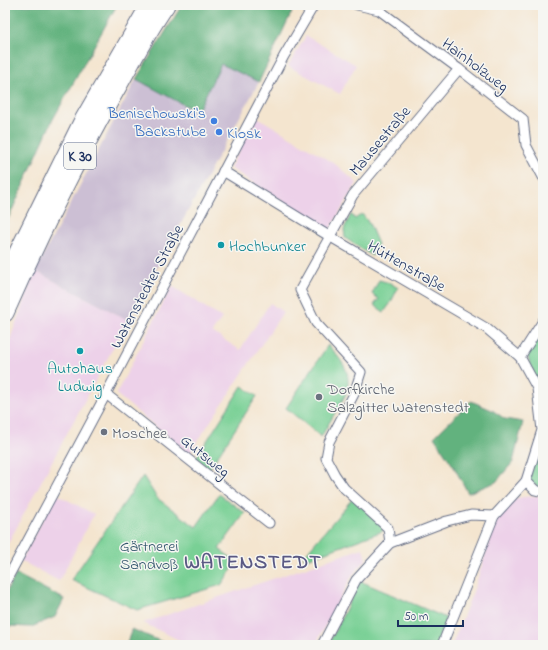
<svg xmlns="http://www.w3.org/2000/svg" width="548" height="650" font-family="'Indie Flower',sans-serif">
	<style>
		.built { fill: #edd1e9 }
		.industrial { fill: #ccbfd4 }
		.green { fill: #79d095; stroke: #4a807a }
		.forest { fill: #62b27e; stroke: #3e706e }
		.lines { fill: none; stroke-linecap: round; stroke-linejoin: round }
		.street-casing { stroke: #676f86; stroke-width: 11 }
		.highway-casing { stroke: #676f86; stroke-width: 19 }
		.street { stroke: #fff; stroke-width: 9 }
		.highway { stroke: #fff; stroke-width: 17 }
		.shop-dot { fill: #3f7fe0; stroke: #f6f6f2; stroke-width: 1.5 }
		.culture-dot { fill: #0f9aa8; stroke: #f6f6f2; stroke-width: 1.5 }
		.worship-dot { fill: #6b7280; stroke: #f6f6f2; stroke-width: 1.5 }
		.labels { text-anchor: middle; stroke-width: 3; stroke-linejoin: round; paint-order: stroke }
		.shield { fill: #f6f6f2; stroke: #5d6b8a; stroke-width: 1 }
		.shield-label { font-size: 15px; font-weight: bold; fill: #1b2f5e }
		.street-label { font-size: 16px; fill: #1b2f5e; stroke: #f6f6f2 }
		.shop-label { font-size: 16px; fill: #366cbe; stroke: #f6f6f2; text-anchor: end }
		.culture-label { font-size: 16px; fill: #0d838f; stroke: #f6f6f2; text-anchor: start }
		.worship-label { font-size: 16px; fill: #5b616d; stroke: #f6f6f2; text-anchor: start }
		.park-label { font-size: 16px; fill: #32576c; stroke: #f6f6f2 }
		.district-label { font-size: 20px; font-weight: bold; letter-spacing: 1px; fill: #5a5984; stroke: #f6f6f2 }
	</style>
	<rect width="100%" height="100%" fill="#f6f6f2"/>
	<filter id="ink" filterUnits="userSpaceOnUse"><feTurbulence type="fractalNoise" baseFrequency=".025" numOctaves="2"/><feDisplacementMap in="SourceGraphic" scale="8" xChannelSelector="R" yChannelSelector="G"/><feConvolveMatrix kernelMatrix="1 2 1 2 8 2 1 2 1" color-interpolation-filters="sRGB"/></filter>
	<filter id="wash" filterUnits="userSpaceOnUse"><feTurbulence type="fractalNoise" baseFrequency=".012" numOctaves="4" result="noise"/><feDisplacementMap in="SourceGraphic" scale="16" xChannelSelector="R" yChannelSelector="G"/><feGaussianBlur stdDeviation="0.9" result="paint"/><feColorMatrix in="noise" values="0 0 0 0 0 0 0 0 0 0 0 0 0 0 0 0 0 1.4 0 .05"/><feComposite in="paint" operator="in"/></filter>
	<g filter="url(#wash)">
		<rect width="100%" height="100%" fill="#f4e5cf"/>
		<g class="built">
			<path d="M306,36L356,65L340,94L288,66Z"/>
			<path d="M257,117L334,163L357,183L329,231L230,168Z"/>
			<path d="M35,271L128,320L5,549V353Z"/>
			<path d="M172,286L222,318L212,332L240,350L270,303L283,312L189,454L116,394Z"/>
			<path d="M56,494L94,514L59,581L21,561Z"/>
			<path d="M532,496H543V645H452L476,584L498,514L516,498Z"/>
			<path d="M363,548L366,560L353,574L315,645H190L143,623Z"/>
		</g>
		<path class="industrial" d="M221,64L259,82L128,320L35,271L136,79L197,112Z"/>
		<g class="green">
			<path d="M351,214L355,219L362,214L369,223L378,244L372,256L345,238L344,229Z"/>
			<path d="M379,280L390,283L398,288L390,304L384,312L374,305L379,299L372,294Z"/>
			<path d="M543,331V404L527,354Z"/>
			<path d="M328,345C342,361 354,373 345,396L321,437L286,408Z"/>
			<path d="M242,386L257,396L209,469L196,458Z"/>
			<path d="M543,435V490L528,481Z"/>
			<path d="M143,476L157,498L196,527L219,494L245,513L219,549L237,562L221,585L137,610L71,580Z"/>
			<path d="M353,498L382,525L383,531L307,559L303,557Z"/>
			<path d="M360,581L446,618L436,645H328Z"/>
		</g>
		<g class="forest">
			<path d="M5,5H117L52,121L5,226Z"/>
			<path d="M182,5H295L259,82L221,64L197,112L136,79Z"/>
			<path d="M471,401L492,410L505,419L523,422L513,462L496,482L468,493L454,467L434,437Z"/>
			<path d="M16,574L64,599L55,617L31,627L7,626L5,623V594Z"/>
			<path d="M132,629L169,645H132L127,642Z"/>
		</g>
	</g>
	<g filter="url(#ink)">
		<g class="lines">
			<g class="street-casing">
				<g id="street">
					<path d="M357,5L379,10L459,69L523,119L526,145L543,177"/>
					<path d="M223,171L329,236L486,328L520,357L537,388L542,430L526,481L494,516L442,645"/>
					<path d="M520,357L543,321"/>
					<path d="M106,394L189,460L269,523"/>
					<path d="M526,481L535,490L543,492"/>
					<path d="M390,543L388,528L344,488L335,475L326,458L329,442L354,394L361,372L316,323L300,290L353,195L459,69"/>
					<path d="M5,583L106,394L284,56L314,5"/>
					<path d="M322,645L356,580L390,543L447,521L471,515L494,516"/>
				</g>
			</g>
			<g class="highway-casing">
				<g id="highway">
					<path d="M5,281L13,262L82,122L143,16L151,5"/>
					<path d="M5,313C40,234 78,156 121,81C135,55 149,29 166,5"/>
				</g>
			</g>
			<use href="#street" class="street"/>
			<use href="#highway" class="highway"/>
		</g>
	</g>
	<g class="shop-dot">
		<circle cx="214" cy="121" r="4"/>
		<circle cx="219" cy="132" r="4"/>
	</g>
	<g class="culture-dot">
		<circle cx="221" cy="245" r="4"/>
		<circle cx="80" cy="351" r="4"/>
	</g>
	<g class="worship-dot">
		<circle cx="319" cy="397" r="4"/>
		<circle cx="104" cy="432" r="4"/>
	</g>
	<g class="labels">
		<rect class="shield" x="64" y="143" width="32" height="26" rx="3"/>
		<g class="shield-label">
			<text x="80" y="161">K 30</text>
		</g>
		<g class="street-label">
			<text transform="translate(476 64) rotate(37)" y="6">Hainholzweg</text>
			<text transform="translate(379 140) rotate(-50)" y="6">Mausestraße</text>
			<text transform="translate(407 265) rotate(30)" y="6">Hüttenstraße</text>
			<text transform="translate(146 286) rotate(-62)" y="6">Watenstedter Straße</text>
			<text transform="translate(206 455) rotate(39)" y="6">Gutsweg</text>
		</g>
		<g class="shop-label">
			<text x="206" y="118">Benischowski's<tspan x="206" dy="18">Backstube</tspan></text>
			<text x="227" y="138" text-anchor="start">Kiosk</text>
		</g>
		<g class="culture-label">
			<text x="229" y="251">Hochbunker</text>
			<text x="80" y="373" text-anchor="middle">Autohaus<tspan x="80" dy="18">Ludwig</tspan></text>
		</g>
		<g class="worship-label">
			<text x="327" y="394">Dorfkirche<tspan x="327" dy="18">Salzgitter Watenstedt</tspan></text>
			<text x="112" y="438">Moschee</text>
		</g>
		<g class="park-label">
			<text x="149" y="551">Gärtnerei<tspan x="149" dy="18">Sandvoß</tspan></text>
		</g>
		<g class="district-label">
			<text x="253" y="568">WATENSTEDT</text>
		</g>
	</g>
	<rect width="548" height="650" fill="none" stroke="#f6f6f2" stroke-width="20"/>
	<path d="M398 620v6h65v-6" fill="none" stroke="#1b2f5e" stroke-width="2"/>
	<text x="404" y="620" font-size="12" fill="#1b2f5e" stroke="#f6f6f2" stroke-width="3" paint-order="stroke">50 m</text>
</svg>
